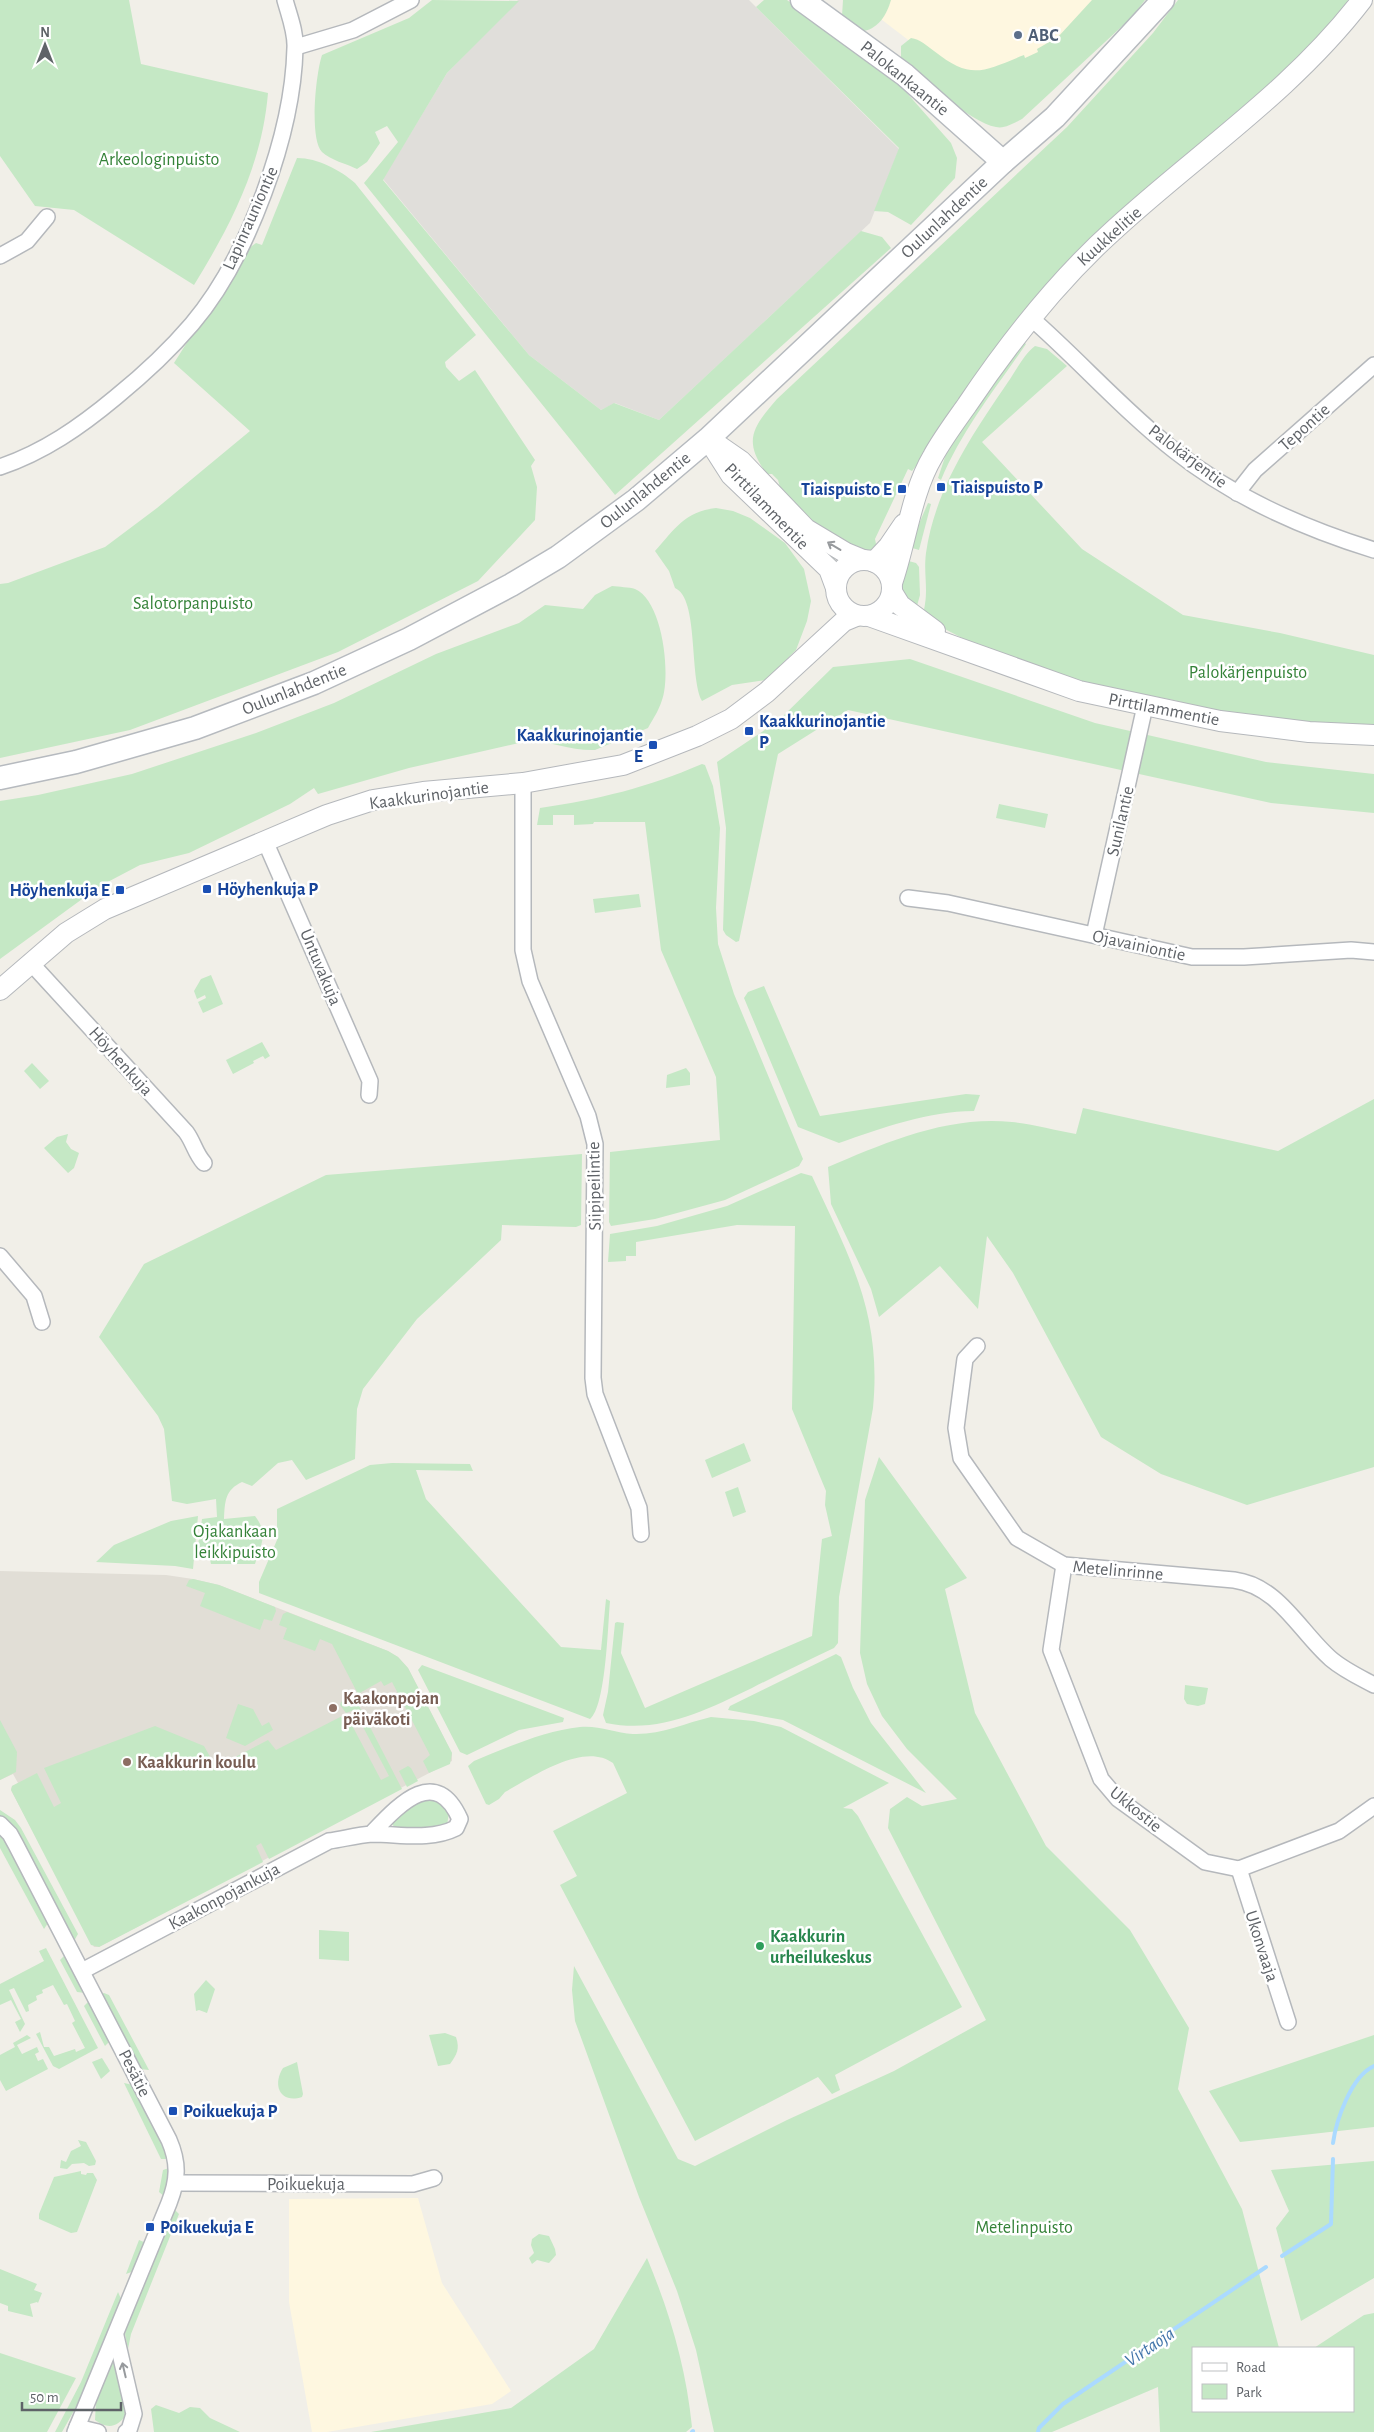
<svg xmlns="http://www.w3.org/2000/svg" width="1374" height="2432" font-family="'Alegreya Sans',sans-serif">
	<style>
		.commercial { fill: #fef7e0 }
		.industrial { fill: #e0deda }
		.education { fill: #e1ded6 }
		.green { fill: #c5e8c5 }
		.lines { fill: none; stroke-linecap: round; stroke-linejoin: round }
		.stream { stroke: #aadaff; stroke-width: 4 }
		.minor-casing { stroke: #b5b8bc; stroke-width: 18 }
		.tertiary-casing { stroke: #b5b8bc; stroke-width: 22 }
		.secondary-casing { stroke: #b6babf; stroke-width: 25 }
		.minor { stroke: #fff; stroke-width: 15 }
		.tertiary { stroke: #fff; stroke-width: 20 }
		.secondary { stroke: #fff; stroke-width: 22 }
		.oneway { stroke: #979a9d }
		.service-dot { fill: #5c6f8a; stroke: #fff; stroke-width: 2 }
		.transit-dot { fill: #1a4fb4; stroke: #fff; stroke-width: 2 }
		.education-dot { fill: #8d6e63; stroke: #fff; stroke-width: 2 }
		.leisure-dot { fill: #2e9e5b; stroke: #fff; stroke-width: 2 }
		.labels { text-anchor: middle; stroke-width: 5; stroke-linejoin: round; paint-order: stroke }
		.service-label { font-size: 18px; font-weight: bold; fill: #4e5e75; stroke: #fff; text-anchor: start }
		.street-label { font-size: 18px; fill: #5f6368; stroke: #fff }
		.park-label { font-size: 18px; fill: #348238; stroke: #fff }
		.transit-label { font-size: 18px; font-weight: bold; fill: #164399; stroke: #fff; text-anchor: start }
		.education-label { font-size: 18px; font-weight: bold; fill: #785e54; stroke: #fff; text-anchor: start }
		.leisure-label { font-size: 18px; font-weight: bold; fill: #27864d; stroke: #fff; text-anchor: start }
		.water-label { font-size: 19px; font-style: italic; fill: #4174aa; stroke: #fff }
	</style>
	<rect width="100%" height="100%" fill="#f1efe8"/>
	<g class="commercial">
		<path d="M880,0H1107L1068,39L967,85L873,13Z"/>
		<path d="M418,2198L442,2283L511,2391L492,2404L327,2432H312L289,2302V2199Z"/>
	</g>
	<path class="industrial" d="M518,0H749L899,149L870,223L659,420L615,403L601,410L529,355L383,179L447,73Z"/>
	<path class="education" d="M0,1571L166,1575L193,1579L219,1585L388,1651L398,1657L408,1668L452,1753V1761L99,1947H94L11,1790L12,1786L18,1783L13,1774L0,1780Z"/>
	<g class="green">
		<path d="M0,0H129L141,64L268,93C262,165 231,225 194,285L74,210L35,206L0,156Z"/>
		<path d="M432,0L519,1L447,73L383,180L529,355L601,410L614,403L659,420L861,231L882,237L891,248L615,495L364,183L398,142L387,126L375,132L380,143L367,162L357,169C347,164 330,160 322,152C309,138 316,73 322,55L409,18Z"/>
		<path d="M764,0H787L891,75L951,143L957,158L955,178L911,225L888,212L874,211L899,148L756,7Z"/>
		<path d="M843,0H891C887,14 879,28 864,31L842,16Z"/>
		<path d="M1092,0H1145L1132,17L1022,119C1014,123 1005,129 996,127C969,122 924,79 901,61V46L911,38C920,39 927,46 934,51C972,81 983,71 1024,55L1025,58L1038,52L1037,49L1058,37Z"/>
		<path d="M1178,0H1348L1336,21L1312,47L1111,222L912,471L908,469L875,539L876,544L882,548L870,553L821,532L781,491L778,480L772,474H767C742,441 753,427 777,399L1067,127L1153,33Z"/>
		<path d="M297,158C318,158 340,170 355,183L476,335L445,362L446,367L459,381L475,370L535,460L531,466L537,487L535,520L478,581L338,652L130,730L0,758V584L8,583L105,547L157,508L250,431L174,363L245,251L256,243L262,245Z"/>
		<path d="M1021,340L1026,344C996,388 962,430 941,480L938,478L948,448Z"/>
		<path d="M1035,346L1047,349L1067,366L982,442L1082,549L1183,615L1280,633L1374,655V729L1236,716L1173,700L1081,682L1021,663L962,638L922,617C930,591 923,577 926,553C935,489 972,435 1008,382C1016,371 1024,354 1035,346Z"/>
		<path d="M928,503L931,504L919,550L909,547Z"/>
		<path d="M716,508L733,511L750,518L785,543L804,569L811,601L807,621L796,650L766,680L732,685L702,701C689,677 699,598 675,588L669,571L655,551C675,529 684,512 716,508Z"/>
		<path d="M905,560L916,563L919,567L920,595L915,613L901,592Z"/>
		<path d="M612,586C619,587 629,587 635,589C663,601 671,675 662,700C659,710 653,719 648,728L595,750C572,751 550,741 528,741L409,768L318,794L314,788L290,804L189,853L140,865L100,886L0,959V801L38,795L132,774L256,733L334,703L436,654L519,623L545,605L583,609L595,595Z"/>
		<path d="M910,659L1095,723L1266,762L1374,774V813L1271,803L848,710L778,754L739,941L736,942L726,935L723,930L726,828L717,762L778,721L833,667Z"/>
		<path d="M702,764L705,765L713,786L720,828L716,908L718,944L734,994L803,1159L799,1166L725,1200L655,1219L611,1226L609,1222L610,1152L720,1140L716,1077L661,950L645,822H594L593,824L574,825V815H553V825H537L540,808C600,799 646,788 702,764Z"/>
		<path d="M999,804L1048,814L1045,828L996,818Z"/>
		<path d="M639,894L641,907L595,913L593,899Z"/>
		<path d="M211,975L223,1004L203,1013L198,1002L206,998L205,995L197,999L194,991L201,979Z"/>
		<path d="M764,986L820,1116L966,1094L980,1095L974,1111C928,1111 882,1128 839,1143L798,1127L744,998L748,992Z"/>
		<path d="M262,1042L270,1056L265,1059L263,1056L253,1061L254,1063L233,1074L226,1060Z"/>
		<path d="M32,1063L49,1081L40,1089L24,1071Z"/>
		<path d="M686,1068L690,1073V1085L666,1088L667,1075Z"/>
		<path d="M1374,1099V1467L1247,1505L1161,1474L1101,1437L1013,1273L987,1236L978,1309L940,1266L879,1317L871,1289L831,1204L828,1167C884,1143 948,1115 1012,1122C1033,1124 1054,1130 1076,1134L1083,1108L1278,1151Z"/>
		<path d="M68,1134L66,1142L71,1149L79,1153L74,1168L68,1173L44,1148L57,1137Z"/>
		<path d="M582,1154L581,1225L576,1227L502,1225L501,1240L417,1319L363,1389L357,1409L355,1459L306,1480L292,1460L278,1463L252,1486L242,1482C225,1490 225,1501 224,1519L255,1516C269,1534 261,1544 255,1564H211L209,1555L197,1552L202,1519L217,1517L216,1499L187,1504L172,1501L164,1429L158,1416L99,1337L144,1264L326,1175Z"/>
		<path d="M801,1173L812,1176C850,1258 882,1314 873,1408L839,1597L838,1643L834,1648C807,1661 779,1674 752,1688C704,1711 660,1734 606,1723L603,1715L608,1692L615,1623L617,1622L624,1623L621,1653L645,1708L812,1636L822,1539L832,1536L825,1505L826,1491L792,1409L795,1226L737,1225L636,1242V1256H626V1261L608,1262L610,1234L657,1226L727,1206Z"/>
		<path d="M744,1443L751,1461L712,1478L705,1460Z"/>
		<path d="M879,1457L967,1578L945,1589L975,1713L1046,1846L1130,1930L1189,2028L1178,2089L1242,2209L1279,2348H1193V2411H1353V2348H1314L1364,2315L1374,2313V2432H1160L1158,2387L1052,2432H714L696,2350L677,2291L639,2197L575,2021L572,1990L574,1966L678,2159L695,2166L787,2120L894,2071L986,2020L888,1828L890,1809L907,1797L922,1806L957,1799L907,1749L882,1716L867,1684L860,1653L865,1500Z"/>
		<path d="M392,1463L470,1464L473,1471L416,1470L426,1499L561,1647L601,1650L606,1599L610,1601C608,1623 606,1707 590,1719L259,1593V1582L277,1540V1509L370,1465Z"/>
		<path d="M738,1487L746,1512L733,1517L725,1492Z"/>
		<path d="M198,1516L193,1569L175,1566L96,1562L114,1545L171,1521Z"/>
		<path d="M193,1579L219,1585L275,1607L276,1611L272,1621L264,1619L260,1630L200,1606L205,1593L186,1586L189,1580Z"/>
		<path d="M287,1612L388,1651L398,1657L408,1668L452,1753L450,1764L429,1773L423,1761L430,1755L392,1682L384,1686L381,1681L358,1694L332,1644L320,1639L315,1651L283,1639L287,1628L279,1625L283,1614Z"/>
		<path d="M836,1654L841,1657L853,1688L871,1723L926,1793L783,1720L728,1710L730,1706Z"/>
		<path d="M422,1665L564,1718L563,1722L519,1730L467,1755L460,1752L418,1670Z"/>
		<path d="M1185,1685L1208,1688L1205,1704L1198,1706L1187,1704L1184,1699Z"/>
		<path d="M354,1696L402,1789L269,1859L261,1843L256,1846L263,1862L99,1947L91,1945L11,1790L12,1786L37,1773L54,1807L61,1803L44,1768L155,1726L204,1746L216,1767L268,1740L276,1750L346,1714L381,1780L389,1776L354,1710L346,1713L340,1705L341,1702Z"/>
		<path d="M238,1704L253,1709L262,1726L269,1722L273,1730L245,1746L226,1738Z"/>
		<path d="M711,1717L754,1721L781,1727L889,1783L843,1808L852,1809L858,1816L962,2007L835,2075L840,2090L832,2094L818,2077L695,2141L560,1885L577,1876L553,1831L627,1793L613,1763C583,1741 531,1778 505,1792L499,1799L489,1805L486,1804L468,1766L474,1761C508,1747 544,1731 580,1727C598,1725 615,1733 633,1734C661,1735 685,1723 711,1717Z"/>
		<path d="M0,1720L17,1752L16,1772L0,1780Z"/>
		<path d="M408,1766L411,1768L418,1781L407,1787L399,1771Z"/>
		<path d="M427,1799L440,1800L449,1813L447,1825L428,1829L394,1827L392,1823L400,1812Z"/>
		<path d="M0,1810L15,1820L21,1828L78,1934L74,1941L10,1823L0,1816Z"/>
		<path d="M0,1835L10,1849L48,1923L44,1929L0,1848Z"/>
		<path d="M319,1930L349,1932V1961L319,1959Z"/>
		<path d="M46,1948L98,2048L59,2069L53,2066L36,2034L40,2032L44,2047H49L54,2056L75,2049L76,2052L85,2048L72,2023L75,2021L67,2004L64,2005L53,1985L42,1990L43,1993L36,1996L37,2000L28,2005L29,2011L26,2012L14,1988L9,1990L25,2024L20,2032L15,2022L21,2019L11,2000L0,2005V1984L44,1961L39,1951Z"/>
		<path d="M65,1955L85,1993L77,1992L60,1960Z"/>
		<path d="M206,1980L215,1989L207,2013L199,2010L196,2011L194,1994Z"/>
		<path d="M104,1993L109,1995L149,2070L140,2069L101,1994Z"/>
		<path d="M89,2001L110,2041L105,2046L84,2006Z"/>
		<path d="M445,2033L456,2037C460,2049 457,2054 450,2064L438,2066L429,2035Z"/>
		<path d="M27,2035L31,2038L17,2045L22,2054L37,2047L39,2052L35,2054L38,2061L43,2059L48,2069L6,2091L0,2080V2055L15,2047L13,2043Z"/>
		<path d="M1374,2035V2127L1240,2142L1209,2091Z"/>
		<path d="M102,2058L110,2071L101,2079L92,2062Z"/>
		<path d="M297,2062L303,2094L302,2097C280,2104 272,2085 283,2068Z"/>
		<path d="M124,2083L133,2085L163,2143L168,2159H161Z"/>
		<path d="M78,2140L86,2142L96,2161L95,2165L89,2166L84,2163L72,2164L67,2169L60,2168L61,2160L66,2162L71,2151L81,2146Z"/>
		<path d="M1374,2161V2278L1301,2321L1276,2228L1289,2211L1271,2170Z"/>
		<path d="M169,2168L170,2176L164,2196L159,2192L163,2170Z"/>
		<path d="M81,2171V2174L86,2175L87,2173H93L97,2180L77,2232L71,2233L39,2219V2214L54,2177Z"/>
		<path d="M174,2209L179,2214L131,2334L128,2349L125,2334L127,2326Z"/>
		<path d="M539,2234L549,2236L555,2249L556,2255L549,2263L537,2260L532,2264L529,2258L534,2253L531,2245L532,2239Z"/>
		<path d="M139,2240L146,2243L134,2271L126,2274Z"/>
		<path d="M647,2258C670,2313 686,2367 692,2427L686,2432H371L511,2408L594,2349Z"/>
		<path d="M0,2269L37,2284L34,2290L42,2293L38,2303L37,2302L30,2304L33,2317L8,2311V2306L0,2303Z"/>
		<path d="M118,2292L122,2301L85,2391L62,2432H55L81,2382Z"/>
		<path d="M0,2353L76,2378L47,2432H0Z"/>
		<path d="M113,2361L127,2413C119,2427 108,2430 95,2420L96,2402Z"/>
		<path d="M156,2405L179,2413L190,2407L200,2408L210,2418L240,2432H154L151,2409Z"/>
	</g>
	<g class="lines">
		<g class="stream">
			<path d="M1333,2143C1336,2121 1351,2076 1374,2066"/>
			<path d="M1282,2256L1331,2224L1333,2159"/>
			<path d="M692,2432L693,2431"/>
			<path d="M1038,2432L1039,2428L1063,2404L1266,2267"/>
		</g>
		<g class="minor-casing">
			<g id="minor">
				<path d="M296,47L353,30L411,0"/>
				<path d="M0,256L27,241L47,217"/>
				<path d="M1031,318C1080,361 1124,411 1175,451C1234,498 1303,528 1374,550"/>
				<path d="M0,467C44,452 80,427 116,397C143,375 169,351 192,324C248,258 293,134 295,48C296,32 289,15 285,0"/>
				<path d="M1237,493L1255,470L1374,365"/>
				<path d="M523,783V950L530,981L588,1116L595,1144L593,1378L595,1394L639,1508L641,1534"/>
				<path d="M265,841L370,1081L369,1095"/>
				<path d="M908,898L948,903L1192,957H1244L1351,950L1374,952"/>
				<path d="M1094,935L1145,706"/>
				<path d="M30,962L186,1132C194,1143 195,1153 204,1163"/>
				<path d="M0,1256L34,1296L42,1322"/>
				<path d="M977,1346L965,1359L956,1428L961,1458L1017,1538L1064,1565L1234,1580C1279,1586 1299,1631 1331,1659C1344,1670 1359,1677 1374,1685"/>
				<path d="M1064,1565L1051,1650L1101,1779L1118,1799L1205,1862L1239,1869L1339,1831L1374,1806"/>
				<path d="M0,1824L10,1834L16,1845L169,2140C179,2163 178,2180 169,2203L75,2432"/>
				<path d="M1239,1869L1288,2022"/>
				<path d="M82,1971L329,1841C343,1839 358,1835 372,1834C400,1834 430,1841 456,1828L460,1819C435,1763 397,1807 371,1834"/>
				<path d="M177,2183L413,2184L434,2178"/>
				<path d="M116,2336L134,2414L129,2430L126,2432"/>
				<path d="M77,2427L98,2432"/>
			</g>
		</g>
		<g class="tertiary-casing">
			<g id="tertiary">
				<path d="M708,439L731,475L829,569L836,588"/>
				<path d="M715,443L741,461L806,529L846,553L863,560"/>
				<circle cx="864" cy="588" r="28"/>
				<path d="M874,562L889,546L904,524"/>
				<path d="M892,583C906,543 911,493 933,456C943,438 955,422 967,405C1010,341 1057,281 1115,229C1198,153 1292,91 1362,0"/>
				<path d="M892,592L900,605L935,631"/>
				<path d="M869,616L1079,691L1220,721L1309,732L1374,735"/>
				<path d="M0,990L66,933L105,909L327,815L373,800L423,792L523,783L623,765L697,736L731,719L767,692L844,621L856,616"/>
			</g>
		</g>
		<g class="secondary-casing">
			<g id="secondary">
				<path d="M802,0L905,75L1003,162"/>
				<path d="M0,778L76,762L195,728L314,683L409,639L511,585L558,557L636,500L708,439L1003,162L1055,117L1163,0"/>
			</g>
		</g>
		<use href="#minor" class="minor"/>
		<use href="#tertiary" class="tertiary"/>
		<use href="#secondary" class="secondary"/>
	</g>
	<defs><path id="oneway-shaft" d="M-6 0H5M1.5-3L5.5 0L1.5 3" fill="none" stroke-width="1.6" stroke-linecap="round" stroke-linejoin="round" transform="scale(1.25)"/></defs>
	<g class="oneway">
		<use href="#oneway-shaft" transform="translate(834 546) rotate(-149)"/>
		<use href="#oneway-shaft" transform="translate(124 2370) rotate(-103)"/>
	</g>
	<circle class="service-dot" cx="1018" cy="35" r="5"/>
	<g class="transit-dot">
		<rect x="936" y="482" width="10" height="10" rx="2.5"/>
		<rect x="897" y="484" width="10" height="10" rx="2.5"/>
		<rect x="744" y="726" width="10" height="10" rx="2.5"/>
		<rect x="648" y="740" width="10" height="10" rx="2.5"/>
		<rect x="202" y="884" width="10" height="10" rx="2.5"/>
		<rect x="115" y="885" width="10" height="10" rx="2.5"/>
		<rect x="168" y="2106" width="10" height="10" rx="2.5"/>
		<rect x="145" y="2222" width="10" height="10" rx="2.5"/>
	</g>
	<g class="education-dot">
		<circle cx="333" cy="1708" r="5"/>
		<circle cx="127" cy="1762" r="5"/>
	</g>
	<circle class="leisure-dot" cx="760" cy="1946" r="5"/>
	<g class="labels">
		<g class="service-label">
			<text x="1028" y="41">ABC</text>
		</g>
		<g class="street-label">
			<text transform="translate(905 78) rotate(39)" y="6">Palokankaantie</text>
			<text transform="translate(944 217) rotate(-43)" y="6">Oulunlahdentie</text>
			<text transform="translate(250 218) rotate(-66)" y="6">Lapinrauniontie</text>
			<text transform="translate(1109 236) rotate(-42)" y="6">Kuukkelitie</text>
			<text transform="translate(1304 427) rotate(-42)" y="6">Tepontie</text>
			<text transform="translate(1188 456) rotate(37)" y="6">Palokärjentie</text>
			<text transform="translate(645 490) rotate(-39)" y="6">Oulunlahdentie</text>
			<text transform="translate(767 506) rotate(46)" y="6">Pirttilammentie</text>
			<text transform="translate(294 689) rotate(-22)" y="6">Oulunlahdentie</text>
			<text transform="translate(1164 709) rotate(11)" y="6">Pirttilammentie</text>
			<text transform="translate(429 795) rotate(-8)" y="6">Kaakkurinojantie</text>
			<text transform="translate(1120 821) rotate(-77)" y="6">Sunilantie</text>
			<text transform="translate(1139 945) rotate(12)" y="6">Ojavainiontie</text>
			<text transform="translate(321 967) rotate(67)" y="6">Untuvakuja</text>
			<text transform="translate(121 1061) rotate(48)" y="6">Höyhenkuja</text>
			<text transform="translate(594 1186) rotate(-91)" y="6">Siipipeilintie</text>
			<text transform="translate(1118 1570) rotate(5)" y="6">Metelinrinne</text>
			<text transform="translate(1136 1809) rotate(39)" y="6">Ukkostie</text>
			<text transform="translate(224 1896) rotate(-28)" y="6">Kaakonpojankuja</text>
			<text transform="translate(1262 1946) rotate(72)" y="6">Ukonvaaja</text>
			<text transform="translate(135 2073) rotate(63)" y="6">Pesätie</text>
			<text x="306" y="2190">Poikuekuja</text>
		</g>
		<g class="park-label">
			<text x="159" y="165">Arkeologinpuisto</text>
			<text x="193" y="609">Salotorpanpuisto</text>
			<text x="1248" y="678">Palokärjenpuisto</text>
			<text x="235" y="1537">Ojakankaan<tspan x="235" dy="21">leikkipuisto</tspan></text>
			<text x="1024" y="2233">Metelinpuisto</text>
		</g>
		<g class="transit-label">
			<text x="951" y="493">Tiaispuisto P</text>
			<text x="892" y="495" text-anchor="end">Tiaispuisto E</text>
			<text x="759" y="727">Kaakkurinojantie<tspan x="759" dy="21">P</tspan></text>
			<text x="643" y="741" text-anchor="end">Kaakkurinojantie<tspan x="643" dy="21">E</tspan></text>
			<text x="217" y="895">Höyhenkuja P</text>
			<text x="110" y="896" text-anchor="end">Höyhenkuja E</text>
			<text x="183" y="2117">Poikuekuja P</text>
			<text x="160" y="2233">Poikuekuja E</text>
		</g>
		<g class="education-label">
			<text x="343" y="1704">Kaakonpojan<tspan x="343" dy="21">päiväkoti</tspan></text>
			<text x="137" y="1768">Kaakkurin koulu</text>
		</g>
		<g class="leisure-label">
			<text x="770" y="1942">Kaakkurin<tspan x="770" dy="21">urheilukeskus</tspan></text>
		</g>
		<g class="water-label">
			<text transform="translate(1149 2346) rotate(-34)" y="7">Virtaoja</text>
		</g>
	</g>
	<rect x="1192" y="2347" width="162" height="65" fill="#ffffff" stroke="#bfc1c3"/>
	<rect x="1202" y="2363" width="25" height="8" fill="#ffffff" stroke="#bfc1c3"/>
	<text x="1236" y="2372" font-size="15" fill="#5f6368">Road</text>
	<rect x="1202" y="2384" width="25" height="15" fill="#c5e8c5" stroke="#bfc1c3"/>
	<text x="1236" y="2397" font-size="15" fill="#5f6368">Park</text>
	<g transform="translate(45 45)" stroke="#ffffff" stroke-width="4" paint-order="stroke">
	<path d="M0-4L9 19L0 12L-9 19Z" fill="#5f6368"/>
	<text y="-8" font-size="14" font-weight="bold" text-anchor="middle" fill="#5f6368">N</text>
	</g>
	<path d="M22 2402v8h99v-8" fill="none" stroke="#5f6368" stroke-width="2.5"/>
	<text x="30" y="2402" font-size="15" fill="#5f6368" stroke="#ffffff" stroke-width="4" paint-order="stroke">50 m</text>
</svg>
